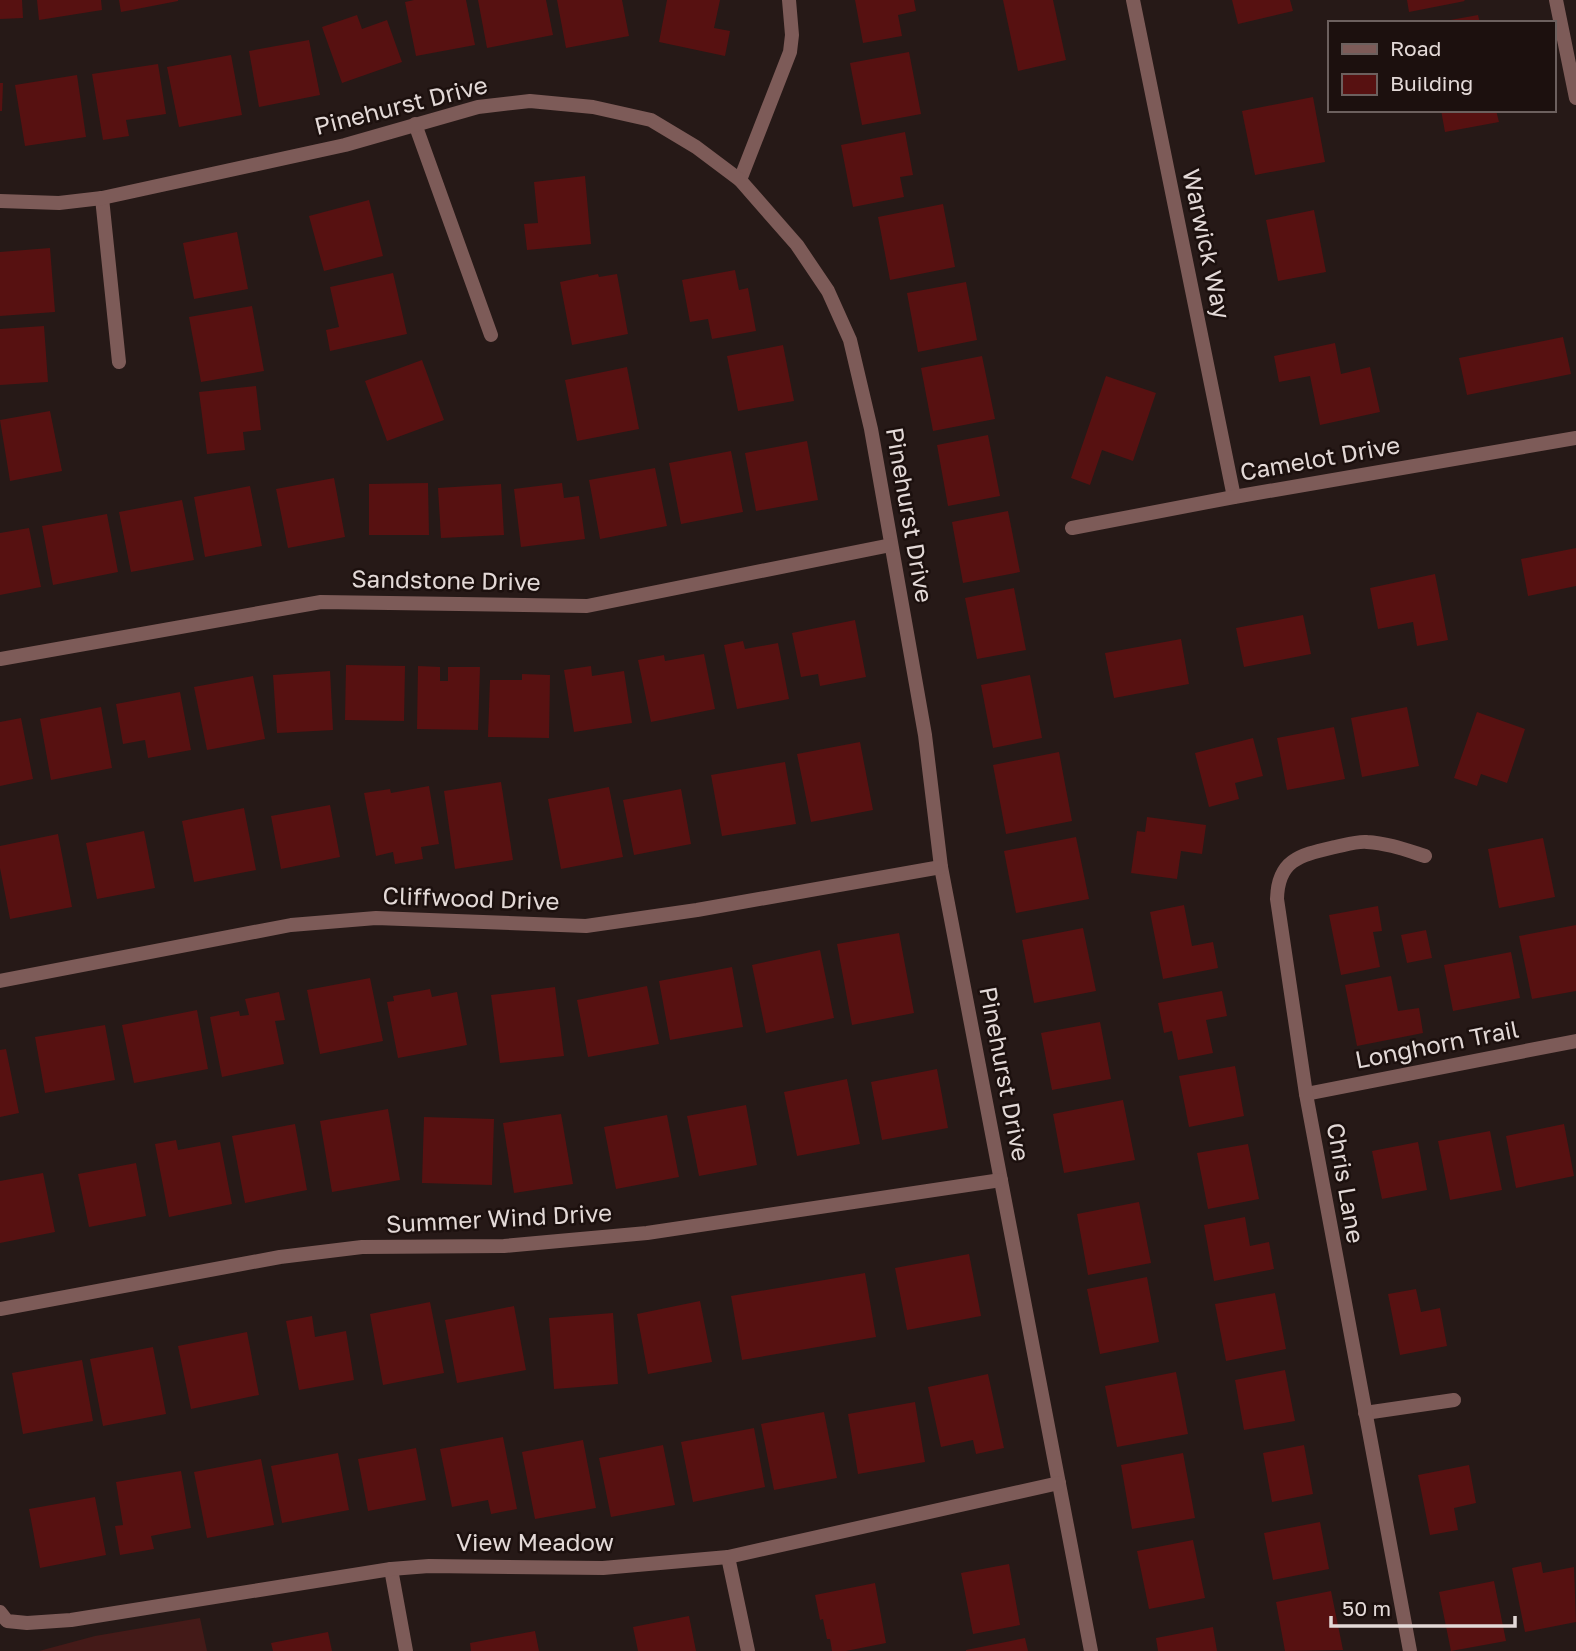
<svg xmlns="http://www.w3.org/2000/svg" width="1576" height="1651" font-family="'Golos Text',sans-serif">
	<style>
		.green { fill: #441a18 }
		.building { fill: #571111 }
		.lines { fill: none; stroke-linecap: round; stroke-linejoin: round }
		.street { stroke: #7d5b58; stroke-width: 14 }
		.labels { text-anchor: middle; stroke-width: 5; stroke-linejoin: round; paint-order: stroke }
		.street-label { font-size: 24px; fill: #e3d9d7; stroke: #1c100e }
	</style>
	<rect width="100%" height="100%" fill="#261917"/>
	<path class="green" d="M200,1618L207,1651H39L95,1636Z"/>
	<g class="building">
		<path d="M0,0H22L23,18L0,19Z"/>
		<path d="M37,0H101L102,10L39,20Z"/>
		<path d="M119,0H178V1L121,12Z"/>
		<path d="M414,0H466L475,45L416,56L405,2Z"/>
		<path d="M478,0H546L553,35L487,48Z"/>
		<path d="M557,0H622L629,36L566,48Z"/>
		<path d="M667,0H720L714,28L730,31L725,56L659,42Z"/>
		<path d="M855,0H914L916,11L898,15L902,36L863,43Z"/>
		<path d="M1003,0H1053L1066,60L1018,71Z"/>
		<path d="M1232,0H1290L1293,11L1238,24Z"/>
		<path d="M1407,0H1464L1465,1L1409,12Z"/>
		<path d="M357,15L362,29L387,20L402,62L342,83L322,27Z"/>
		<path d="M1478,15L1480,23H1445V21Z"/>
		<path d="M309,40L320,95L259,107L249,51Z"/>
		<path d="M909,52L921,114L862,125L850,63Z"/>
		<path d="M231,55L242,115L179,127L167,67Z"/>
		<path d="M158,64L166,114L126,120L129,136L103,140L92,74Z"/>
		<path d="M77,75L86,137L25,146L15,85Z"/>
		<path d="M0,83H3L2,111H0Z"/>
		<path d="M1313,97L1325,162L1255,175L1242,111Z"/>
		<path d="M1441,110H1496L1499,122L1445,132Z"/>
		<path d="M905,132L913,175L900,177L904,197L853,207L841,145Z"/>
		<path d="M585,176L591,244L527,250L524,224L538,223L534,182Z"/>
		<path d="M369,200L383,256L324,271L309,216Z"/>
		<path d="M943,204L955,267L890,280L878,217Z"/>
		<path d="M1314,210L1326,272L1278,281L1266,220Z"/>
		<path d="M237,232L248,289L194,299L183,243Z"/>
		<path d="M50,248L55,312L0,316V252Z"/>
		<path d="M735,270L739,290L748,288L756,331L712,339L708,319L690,322L682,280Z"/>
		<path d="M393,273L407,334L330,351L326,330L339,327L330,287Z"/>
		<path d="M598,274L599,277L617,274L628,334L572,345L560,282Z"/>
		<path d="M966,282L977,340L918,352L907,293Z"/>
		<path d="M252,306L264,371L201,382L189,317Z"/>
		<path d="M44,326L48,382L0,385V329Z"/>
		<path d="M1563,337L1571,374L1467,395L1459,358Z"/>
		<path d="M1335,343L1341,374L1370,367L1380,412L1320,425L1310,376L1279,382L1274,356Z"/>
		<path d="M783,345L794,401L738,411L727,356Z"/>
		<path d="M982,356L995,419L933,431L921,368Z"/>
		<path d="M422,360L444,420L387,441L365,381Z"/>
		<path d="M627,367L639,429L577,441L565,380Z"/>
		<path d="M1106,376L1156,393L1133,461L1102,450L1090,485L1071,478Z"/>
		<path d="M256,386L261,430L243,432L245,450L207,454L199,392Z"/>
		<path d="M50,411L62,471L10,481L0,420Z"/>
		<path d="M988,435L1000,496L948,506L937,445Z"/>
		<path d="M807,441L818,500L756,511L745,453Z"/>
		<path d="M731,451L743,512L681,524L669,463Z"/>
		<path d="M655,468L667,526L600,539L589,480Z"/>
		<path d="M334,478L345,537L288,548L276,489Z"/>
		<path d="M428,483L429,535H369V484Z"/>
		<path d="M562,483L564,498L579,496L585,539L521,547L514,489Z"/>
		<path d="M501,484L504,535L441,538L438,488Z"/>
		<path d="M250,486L262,546L205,557L194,497Z"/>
		<path d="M182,500L194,560L131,572L119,512Z"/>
		<path d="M1008,511L1020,572L963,583L952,522Z"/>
		<path d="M107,514L118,572L53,585L42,526Z"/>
		<path d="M29,528L41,587L0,595V533Z"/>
		<path d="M1576,548V586L1528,596L1521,559Z"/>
		<path d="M1435,574L1448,640L1417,646L1413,622L1378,629L1370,588Z"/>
		<path d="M1014,588L1026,650L977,659L965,598Z"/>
		<path d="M1303,615L1311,654L1244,667L1236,628Z"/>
		<path d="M855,620L866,677L820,686L818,674L801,677L792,633Z"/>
		<path d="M1181,639L1189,684L1114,698L1105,653Z"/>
		<path d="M743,641L745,649L778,643L789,699L737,709L724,645Z"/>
		<path d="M704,654L715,709L651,722L638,660L664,655L665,661Z"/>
		<path d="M346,665L405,666L404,721L345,720Z"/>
		<path d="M418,666L440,667V681H448V667H480L478,730L417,729Z"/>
		<path d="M591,666L592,676L624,671L632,723L574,732L564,670Z"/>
		<path d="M330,671L333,730L277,733L273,675Z"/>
		<path d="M522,674L550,675L549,738L488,737L490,680H522Z"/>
		<path d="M1030,675L1042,738L993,748L981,685Z"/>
		<path d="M253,676L265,739L207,750L194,687Z"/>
		<path d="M180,692L191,750L148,758L145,740L123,744L116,704Z"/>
		<path d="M101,707L112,768L51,780L40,719Z"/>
		<path d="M1407,707L1419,766L1362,777L1351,718Z"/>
		<path d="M1477,712L1525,729L1507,783L1481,774L1477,786L1454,778Z"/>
		<path d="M21,718L33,779L0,786V722Z"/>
		<path d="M1334,727L1345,779L1287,790L1277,738Z"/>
		<path d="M1253,738L1263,776L1235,783L1239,799L1209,807L1195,753Z"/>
		<path d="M860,742L873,810L811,822L797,754Z"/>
		<path d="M1059,752L1072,821L1006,834L993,765Z"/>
		<path d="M785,762L796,824L722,836L711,775Z"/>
		<path d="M501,782L513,860L455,869L444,791Z"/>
		<path d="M429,786L439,844L421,847L423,859L395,864L393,852L376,856L364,793L390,789L391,793Z"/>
		<path d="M609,787L623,857L561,869L548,799Z"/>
		<path d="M681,789L691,844L634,855L623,800Z"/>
		<path d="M330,805L340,857L281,869L271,816Z"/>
		<path d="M244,808L256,870L194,882L182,821Z"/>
		<path d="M1147,817L1206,825L1202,854L1181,851L1177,879L1131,873L1137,831L1145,832Z"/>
		<path d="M144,831L155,888L97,899L86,843Z"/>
		<path d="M58,834L72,907L10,919L0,868V846Z"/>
		<path d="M1076,837L1089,899L1016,913L1004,851Z"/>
		<path d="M1543,838L1555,897L1499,908L1488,849Z"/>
		<path d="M1184,905L1192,946L1213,942L1218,968L1163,979L1150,912Z"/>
		<path d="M1378,906L1382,931L1373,932L1380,967L1341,975L1329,915Z"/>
		<path d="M1576,925V991L1532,999L1519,936Z"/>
		<path d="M1083,928L1096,991L1034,1003L1022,940Z"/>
		<path d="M1426,930L1432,958L1407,963L1401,935Z"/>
		<path d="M899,933L914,1013L852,1025L837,944Z"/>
		<path d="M820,950L834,1018L766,1033L752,965Z"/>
		<path d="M1511,952L1520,998L1453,1011L1444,965Z"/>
		<path d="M732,967L743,1027L670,1040L659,981Z"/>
		<path d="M1391,976L1398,1011L1419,1008L1423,1033L1357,1046L1345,985Z"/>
		<path d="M370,978L383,1041L320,1054L307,990Z"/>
		<path d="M647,986L659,1044L588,1057L577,1000Z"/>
		<path d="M555,987L564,1056L500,1063L491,995Z"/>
		<path d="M430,989L432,997L457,992L467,1045L398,1058L387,1002L394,1001L393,996Z"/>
		<path d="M1222,991L1227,1016L1206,1020L1213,1053L1178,1060L1172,1031L1164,1033L1158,1003Z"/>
		<path d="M279,992L285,1020L275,1021L284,1064L222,1077L210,1017L239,1011L240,1016L249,1015L245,999Z"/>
		<path d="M197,1010L208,1069L134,1083L122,1025Z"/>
		<path d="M1100,1022L1111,1079L1052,1090L1041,1033Z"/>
		<path d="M105,1025L115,1080L45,1093L35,1037Z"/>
		<path d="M6,1049L19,1113L0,1117V1050Z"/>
		<path d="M1235,1066L1244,1116L1189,1127L1179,1076Z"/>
		<path d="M937,1069L948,1128L882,1140L871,1082Z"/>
		<path d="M847,1079L860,1144L797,1156L784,1092Z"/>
		<path d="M1123,1100L1135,1160L1064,1173L1053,1114Z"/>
		<path d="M746,1105L757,1165L699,1176L687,1116Z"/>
		<path d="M388,1109L400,1180L332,1192L320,1121Z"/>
		<path d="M561,1114L573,1184L514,1193L503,1123Z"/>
		<path d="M667,1115L679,1177L616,1189L604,1127Z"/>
		<path d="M424,1117L494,1119L492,1185L422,1183Z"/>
		<path d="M295,1124L307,1190L245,1203L232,1136Z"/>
		<path d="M1564,1124L1574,1176L1516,1188L1506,1136Z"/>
		<path d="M1490,1131L1502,1190L1450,1200L1438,1141Z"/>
		<path d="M176,1140L178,1150L220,1142L232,1204L169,1217L155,1144Z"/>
		<path d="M1418,1142L1427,1190L1382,1199L1372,1151Z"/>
		<path d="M1248,1144L1259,1199L1208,1209L1197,1153Z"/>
		<path d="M136,1163L146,1216L89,1227L78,1174Z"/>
		<path d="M43,1173L55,1232L0,1243V1181Z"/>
		<path d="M1139,1202L1151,1263L1088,1275L1077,1214Z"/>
		<path d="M1245,1217L1250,1246L1269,1242L1274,1269L1214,1281L1204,1225Z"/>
		<path d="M969,1254L981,1316L907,1330L895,1268Z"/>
		<path d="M865,1273L876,1337L742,1360L731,1296Z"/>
		<path d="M1147,1277L1159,1342L1100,1354L1087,1289Z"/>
		<path d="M1416,1289L1421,1312L1440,1308L1447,1346L1400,1355L1388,1294Z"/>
		<path d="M1275,1293L1286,1349L1226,1361L1215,1304Z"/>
		<path d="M700,1301L712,1362L648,1374L637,1314Z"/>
		<path d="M430,1302L444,1373L383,1385L370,1314Z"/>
		<path d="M514,1306L526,1370L457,1383L445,1320Z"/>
		<path d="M613,1313L618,1384L554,1389L549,1318Z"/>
		<path d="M312,1316L315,1337L346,1331L354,1380L299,1390L286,1321Z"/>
		<path d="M247,1332L259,1395L191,1409L178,1346Z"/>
		<path d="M153,1347L166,1414L103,1426L90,1359Z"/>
		<path d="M82,1360L93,1421L23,1434L12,1373Z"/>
		<path d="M1285,1370L1295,1421L1244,1430L1235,1380Z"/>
		<path d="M1176,1372L1188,1434L1117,1447L1105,1386Z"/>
		<path d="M988,1374L1004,1448L976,1454L973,1440L941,1447L928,1387Z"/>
		<path d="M915,1402L925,1462L858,1474L848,1414Z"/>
		<path d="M824,1412L837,1478L774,1490L761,1424Z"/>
		<path d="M754,1428L765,1487L693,1502L681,1442Z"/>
		<path d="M503,1437L517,1509L491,1514L488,1500L452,1507L440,1449Z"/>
		<path d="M583,1440L596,1508L535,1519L522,1452Z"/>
		<path d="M663,1445L675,1505L611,1517L599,1458Z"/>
		<path d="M1304,1445L1313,1494L1272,1502L1263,1453Z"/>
		<path d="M416,1448L426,1500L368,1511L358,1459Z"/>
		<path d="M338,1453L349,1510L282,1523L271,1466Z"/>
		<path d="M1183,1453L1195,1518L1132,1529L1121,1465Z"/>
		<path d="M261,1459L274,1525L207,1538L194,1472Z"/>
		<path d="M1469,1465L1476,1503L1454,1508L1458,1530L1430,1535L1418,1475Z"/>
		<path d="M181,1471L191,1528L151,1536L154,1549L120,1555L115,1526L123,1525L116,1482Z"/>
		<path d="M95,1497L106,1555L40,1568L29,1509Z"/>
		<path d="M1320,1522L1329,1569L1273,1580L1264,1533Z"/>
		<path d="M1193,1540L1205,1598L1149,1609L1137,1551Z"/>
		<path d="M1541,1562L1543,1573L1574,1567L1576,1622L1525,1632L1512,1568Z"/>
		<path d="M1009,1564L1020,1625L973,1634L961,1573Z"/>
		<path d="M1494,1581L1506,1641L1451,1651L1439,1592Z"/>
		<path d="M875,1583L886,1643L846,1651H832L830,1639H827L823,1619L820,1620L815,1595Z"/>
		<path d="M1331,1591L1343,1650L1285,1651L1276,1602Z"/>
		<path d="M689,1616L696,1651H638L633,1627Z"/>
		<path d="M1213,1627L1217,1651H1158L1156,1638Z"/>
		<path d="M535,1631L539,1651H471L470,1643Z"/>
		<path d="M328,1632L332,1651H273L271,1643Z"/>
		<path d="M1025,1638L1028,1651H966V1650Z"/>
	</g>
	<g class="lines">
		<g class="street">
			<path d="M1133,0L1234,497"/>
			<path d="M1556,0L1576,98"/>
			<path d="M415,124L491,335"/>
			<path d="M740,180L790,52L792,35L789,0"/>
			<path d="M102,198L119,362"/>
			<path d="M0,201L59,203L102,198L345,145L478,107L530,101L593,107L651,120L696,147L740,180L797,245L828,291L850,340L871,429L925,735L941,867L1091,1651"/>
			<path d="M1072,528L1234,497L1576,438"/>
			<path d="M0,659L321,602L587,606L891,545"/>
			<path d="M0,981L291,925L376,918L586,926L697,910L941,867"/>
			<path d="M1306,1094L1576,1041"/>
			<path d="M0,1309L280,1257L362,1247L504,1246L647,1233L1001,1180"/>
			<path d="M1365,1413L1454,1400"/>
			<path d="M728,1557L748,1651"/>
			<path d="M391,1569L406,1651"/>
			<path d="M0,1612L7,1621L27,1623L71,1620L391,1569L429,1566L603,1568L728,1557L1059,1483"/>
			<path d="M1410,1651L1306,1094L1277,899C1278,859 1301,855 1335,847C1345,845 1357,841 1367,842C1387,843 1406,850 1425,856"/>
		</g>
	</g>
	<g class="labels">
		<g class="street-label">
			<text transform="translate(401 106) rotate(-14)" y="8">Pinehurst Drive</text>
			<text transform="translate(1206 244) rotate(78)" y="8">Warwick Way</text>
			<text transform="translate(1320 459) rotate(-10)" y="8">Camelot Drive</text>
			<text transform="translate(909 515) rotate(80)" y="8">Pinehurst Drive</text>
			<text transform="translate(446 581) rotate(1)" y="8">Sandstone Drive</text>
			<text transform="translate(471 899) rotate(2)" y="8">Cliffwood Drive</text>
			<text transform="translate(1437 1045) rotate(-11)" y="8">Longhorn Trail</text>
			<text transform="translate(1004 1074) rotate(79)" y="8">Pinehurst Drive</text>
			<text transform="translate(1345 1183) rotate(80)" y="8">Chris Lane</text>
			<text transform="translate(499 1219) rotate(-3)" y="8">Summer Wind Drive</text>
			<text x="535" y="1551">View Meadow</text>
		</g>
	</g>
	<rect x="1328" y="21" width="228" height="91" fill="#1c100e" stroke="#6c605e" stroke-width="2"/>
	<rect x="1342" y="44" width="35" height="10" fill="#7d5b58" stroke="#6c605e" stroke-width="2"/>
	<text x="1390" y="56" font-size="21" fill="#e3d9d7">Road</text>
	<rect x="1342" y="74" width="35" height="21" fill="#571111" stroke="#6c605e" stroke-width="2"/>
	<text x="1390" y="91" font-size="21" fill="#e3d9d7">Building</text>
	<path d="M1331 1616v10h184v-10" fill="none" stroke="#e3d9d7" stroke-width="3.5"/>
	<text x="1342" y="1616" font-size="21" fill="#e3d9d7" stroke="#1c100e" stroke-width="5" paint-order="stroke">50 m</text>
</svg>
